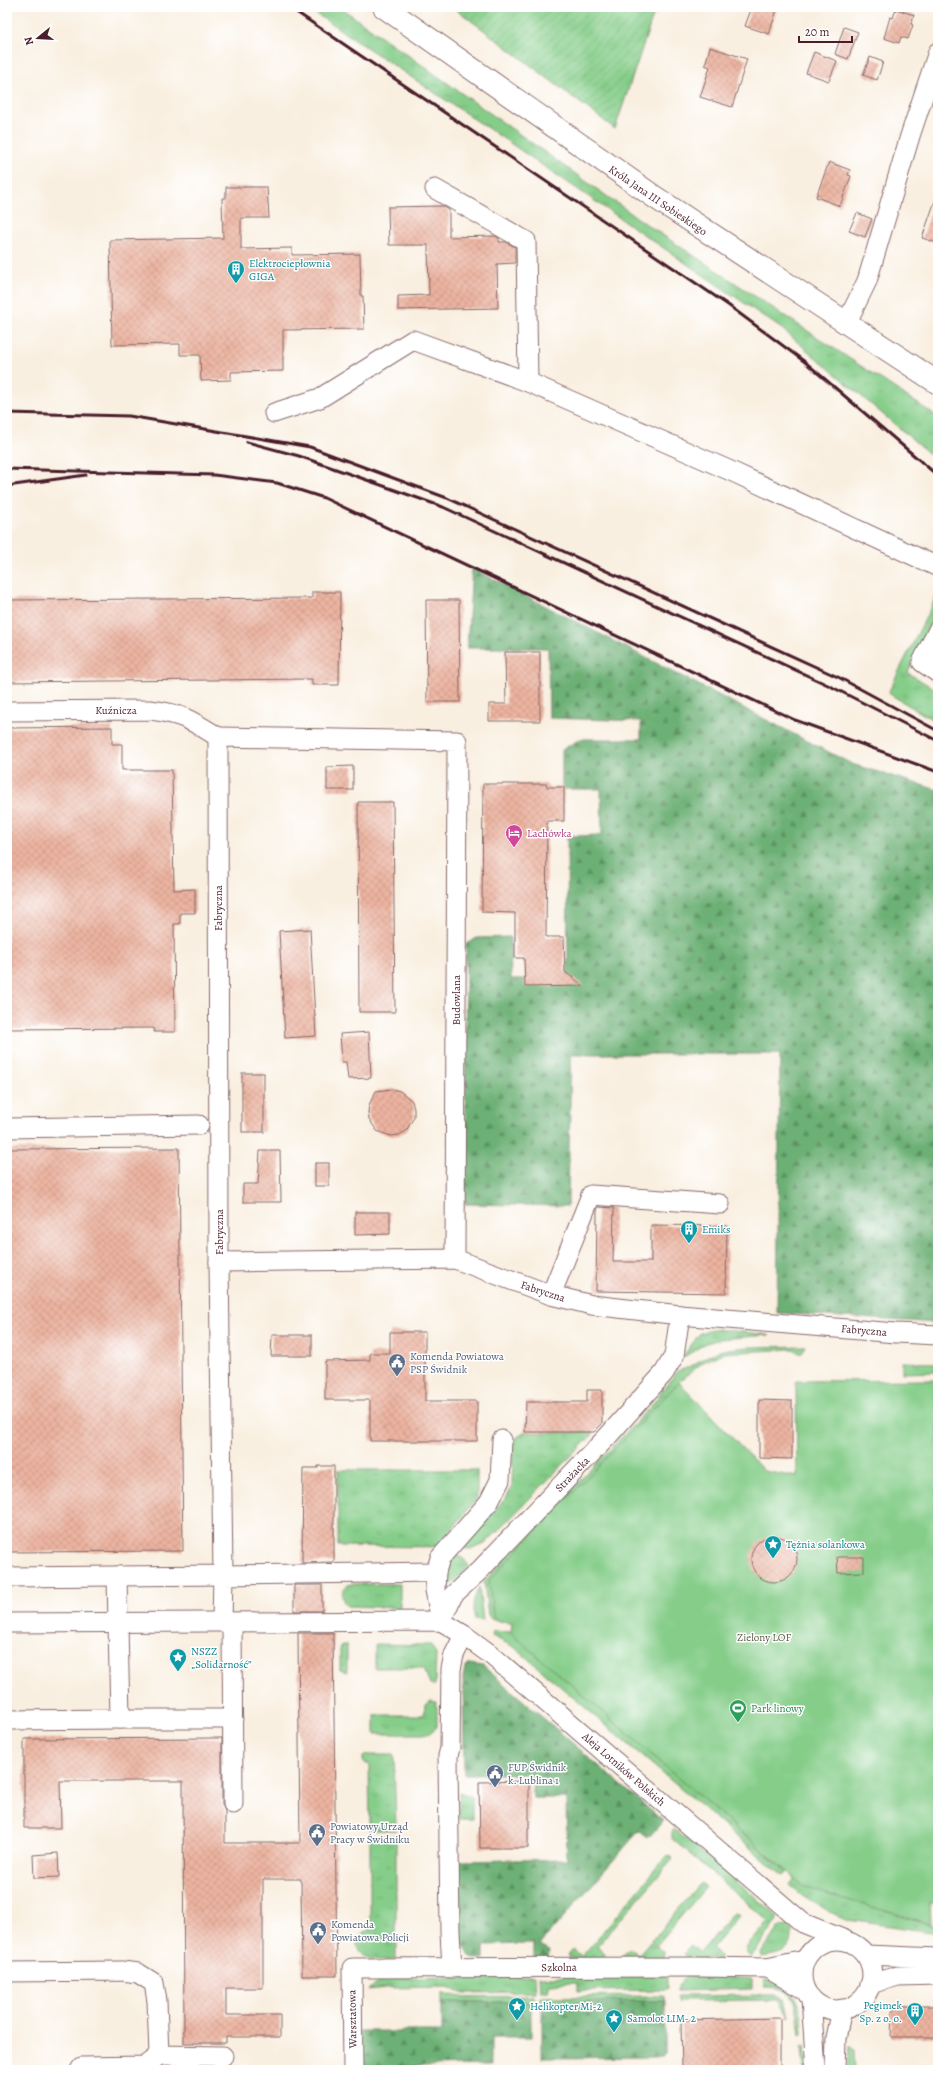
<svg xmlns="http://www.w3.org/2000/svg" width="945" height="2077" font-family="Alegreya,serif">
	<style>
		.grass { fill: url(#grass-tufts); stroke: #68765a }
		.forest { fill: url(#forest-firs); stroke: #5b6850 }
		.park { fill: #85cd89; stroke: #68765a }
		.garden { fill: url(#garden-furrows); stroke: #68765a }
		.building { fill: url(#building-cross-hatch) }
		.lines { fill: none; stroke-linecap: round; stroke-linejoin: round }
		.minor-casing { stroke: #87686a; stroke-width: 21 }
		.major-casing { stroke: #87686a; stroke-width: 24 }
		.minor { stroke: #fff; stroke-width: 19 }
		.major { stroke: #fff; stroke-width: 22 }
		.rail { stroke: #4a1f2b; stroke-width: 3 }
		.labels { text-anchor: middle; stroke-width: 3; stroke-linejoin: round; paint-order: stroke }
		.street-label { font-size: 11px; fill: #4a1f2b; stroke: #fff }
		.culture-label { font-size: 11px; fill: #0d838f; stroke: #fff; text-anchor: start }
		.hotel-label { font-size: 11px; fill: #b23c85; stroke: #fff; text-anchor: start }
		.service-label { font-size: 11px; fill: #4e5e75; stroke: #fff; text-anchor: start }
		.park-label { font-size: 11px; fill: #5f5c4c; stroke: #fff }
		.leisure-label { font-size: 11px; fill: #27864d; stroke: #fff; text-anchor: start }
	</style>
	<defs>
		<pattern id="grass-tufts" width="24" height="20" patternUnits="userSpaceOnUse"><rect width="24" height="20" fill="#85cd89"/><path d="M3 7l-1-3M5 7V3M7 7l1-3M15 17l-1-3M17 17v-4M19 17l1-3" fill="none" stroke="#74b076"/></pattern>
		<pattern id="forest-firs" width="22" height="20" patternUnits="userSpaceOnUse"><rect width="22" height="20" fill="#6cb075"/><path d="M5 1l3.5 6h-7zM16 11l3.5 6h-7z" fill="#5b8f60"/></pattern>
		<pattern id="garden-furrows" width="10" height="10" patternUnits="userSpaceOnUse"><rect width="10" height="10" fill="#85cd89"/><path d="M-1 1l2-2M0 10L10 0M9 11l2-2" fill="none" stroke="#74b076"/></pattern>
		<pattern id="building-cross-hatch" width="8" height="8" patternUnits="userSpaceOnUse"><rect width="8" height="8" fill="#ecb4a0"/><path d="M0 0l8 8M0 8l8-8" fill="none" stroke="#cc9a8a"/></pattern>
	</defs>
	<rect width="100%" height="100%" fill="#fff"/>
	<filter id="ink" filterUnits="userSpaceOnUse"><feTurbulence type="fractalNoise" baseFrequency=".025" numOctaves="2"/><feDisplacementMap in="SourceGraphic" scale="8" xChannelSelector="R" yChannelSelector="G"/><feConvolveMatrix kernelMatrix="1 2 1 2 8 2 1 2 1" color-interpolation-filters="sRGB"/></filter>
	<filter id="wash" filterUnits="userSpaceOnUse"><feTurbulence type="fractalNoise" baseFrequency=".012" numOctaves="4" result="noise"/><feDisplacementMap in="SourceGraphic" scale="16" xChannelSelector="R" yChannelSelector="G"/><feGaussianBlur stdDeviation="0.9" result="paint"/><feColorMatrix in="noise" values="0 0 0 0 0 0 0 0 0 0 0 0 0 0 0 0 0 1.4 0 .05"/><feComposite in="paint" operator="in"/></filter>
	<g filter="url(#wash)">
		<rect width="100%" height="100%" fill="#f9efe0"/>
		<g class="grass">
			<path d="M306,7H340L649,226L938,417V461L782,329L507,141Z"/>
			<path d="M938,593V604L908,673L938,691V723L888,693Z"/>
			<path d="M717,1329L769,1335L720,1339L706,1343L681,1359L700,1333Z"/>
			<path d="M806,1346L801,1354L793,1349L724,1353L703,1362L679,1382L493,1616L498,1621L491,1619L488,1615L484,1581L651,1406L677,1371C693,1368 703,1356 719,1351C741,1345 782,1347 806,1346Z"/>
			<path d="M902,1362L938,1363V1372L902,1373Z"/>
			<path d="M525,1432L594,1433L485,1544L472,1549L456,1548L506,1498L512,1486L513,1440Z"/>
			<path d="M338,1470H477V1498L438,1547L338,1546Z"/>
			<path d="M450,1554L462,1557L469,1566C463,1573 455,1586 445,1585L444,1573Z"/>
			<path d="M351,1584H400V1608L347,1606C339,1598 341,1587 351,1584Z"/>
			<path d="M479,1587L483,1621L475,1619C471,1606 474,1599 479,1587Z"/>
			<path d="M493,1631L511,1632L787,1872L783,1876L514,1647L492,1636Z"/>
			<path d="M375,1644L431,1645L436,1654L435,1685H430L424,1668H375Z"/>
			<path d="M343,1645H347V1672L340,1670V1646Z"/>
			<path d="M430,1701L437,1702V1727L428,1734H375V1715H424L425,1705Z"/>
			<path d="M367,1755H394L396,1830H370L369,1764H366L363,1761V1757Z"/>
			<path d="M459,1792L472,1797V1819H459Z"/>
			<path d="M674,1829L777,1916V1922L751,1957L746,1954V1947L768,1921L672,1839V1832Z"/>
			<path d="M370,1836H396V1960C380,1960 361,1963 357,1944L361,1934L370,1929Z"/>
			<path d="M668,1855L673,1859L597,1946L605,1954L604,1958L572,1959L568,1956L573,1949L582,1956Z"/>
			<path d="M795,1878L931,1924H938V1933L848,1920L830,1912L802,1895L790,1885Z"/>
			<path d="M701,1883L706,1887L656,1946L664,1953L663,1959L626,1958L624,1957V1954L630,1948L639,1955Z"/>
			<path d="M735,1912L739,1916L712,1948L721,1955L719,1959L687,1958L684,1953L691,1945L700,1953Z"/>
			<path d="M788,1926L792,1930C794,1953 780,1954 762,1957L761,1952L781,1927Z"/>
			<path d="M667,1975V1990L577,1991V1983L548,1984V1991H540L539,1977Z"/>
			<path d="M691,1975L752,1979V1989L678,1991C679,1983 683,1977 691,1975Z"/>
			<path d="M534,1976L535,1992L461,1993L448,1987L386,1988L369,1990L378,1981L390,1978Z"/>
			<path d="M764,1980C796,1984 802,2005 803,2033L800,2034C796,2005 799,1987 764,1987Z"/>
			<path d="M442,1993L461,1997L534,1996V2002H442Z"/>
			<path d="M775,1995L785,2000L789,2017L779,2000L678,2001V1996Z"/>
			<path d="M664,1996L665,2001L540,2002L539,1997Z"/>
			<path d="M804,2045L806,2070H803L801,2046Z"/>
			<path d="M850,2046L854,2050L855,2070H847Z"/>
		</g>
		<g class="forest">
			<path d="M472,568L852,764L938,790V1323L777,1313L780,1054H571L568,1206L465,1204L466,944L477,938L510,937L511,979H568L567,836L602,835L601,789H562V750L580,739H641V721L549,718L548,648H467Z"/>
			<path d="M470,1664L483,1666L663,1821L648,1838L639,1831L540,1944L549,1951L548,1958H534V1944L484,1945V1959H475L470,1956L460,1939V1861L567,1859L566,1798H533L532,1774H464L463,1677L465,1668Z"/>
			<path d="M665,2001V2054L662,2057L542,2058V2002Z"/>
			<path d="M442,2002H531V2037H491V2065L360,2067L359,2031H442Z"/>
		</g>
		<path class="park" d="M938,1380V1903H930L931,1924L806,1888L516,1637L511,1632L512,1622L498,1621L493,1616L489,1580L679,1382L764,1471L797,1477L796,1381Z"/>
		<path class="garden" d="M453,7H656L615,129Z"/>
		<g id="blocks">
			<g class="building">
				<path d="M752,7H778L769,34L745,26Z"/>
				<path d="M896,9L914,15L911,24L913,25L908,39L901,37L899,43L884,38L890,17L893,18Z"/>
				<path d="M844,27L858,32L848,59L835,54Z"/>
				<path d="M710,47L747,59L732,107L700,97L710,67L705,65Z"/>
				<path d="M814,52L837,61L829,81L806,73Z"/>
				<path d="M870,57L883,62L877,80L863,75Z"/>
				<path d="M829,162L850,170L848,175L851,176L840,206L816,197Z"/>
				<path d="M226,187H267L269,218H241V249L292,248V255L360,254L361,296H363L364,329L283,330V371L231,372V380L201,381L200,355H180V344L112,345L110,240L223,238L222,198H226Z"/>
				<path d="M936,198H938V243L922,238Z"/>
				<path d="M443,206L449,210V237L495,236L499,238V242H506L515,247V263L497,264L498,308L398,310V296L429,295L428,245H389L388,207Z"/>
				<path d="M857,213L872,219L865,237L849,231Z"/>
				<path d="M312,592H340L339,685H312V679L7,682V600L312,598Z"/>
				<path d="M426,600H459L460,702H427Z"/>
				<path d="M505,652H540V721H489V704H506Z"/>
				<path d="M112,727V744H122V770H172L174,890L195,889V913H180V924H174L175,1032H154V1028L7,1029V728Z"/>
				<path d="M353,766V790H327V767Z"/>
				<path d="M483,784H547V787H564V821H547L546,937H564L565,972L584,986L525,987L524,958H515V913L482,912Z"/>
				<path d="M358,802H393L395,1012H359Z"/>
				<path d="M310,929L316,1036L285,1038L279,931Z"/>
				<path d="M369,1032L371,1078L348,1079L346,1062H342L340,1034Z"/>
				<rect x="242" y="1073" width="22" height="59"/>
				<path d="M392,1089L400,1091L412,1101L414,1109V1117L406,1131L399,1135L391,1136L377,1131L369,1119L368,1112L369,1105L376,1091Z"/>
				<path d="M179,1148L183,1551L7,1552V1149Z"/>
				<path d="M260,1151H280L281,1202H243V1184H258Z"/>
				<rect x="315" y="1163" width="14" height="23"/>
				<path d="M598,1207L614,1208L613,1262H651V1225L727,1226L726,1293L596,1291L597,1211Z"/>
				<path d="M355,1212H390V1234L355,1235Z"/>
				<path d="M390,1332H425V1401H477V1441H370V1400H325V1361L370,1360V1353H390Z"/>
				<path d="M272,1335H312V1356H271Z"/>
				<path d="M587,1390H602V1424L594,1432H525L526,1402H587Z"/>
				<path d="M759,1400L792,1401V1459L759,1458Z"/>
				<path d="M318,1466H334V1562L302,1563L303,1468H318Z"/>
				<circle cx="774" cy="1559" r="23"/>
				<path d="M837,1557H864V1572L838,1573Z"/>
				<rect x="294" y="1585" width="28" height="26"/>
				<path d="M298,1633H333L337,1976H302L301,1879H263V1988H226V2015H280V2037H226V2043H184L183,1781H60L61,1828H24V1739L222,1738V1804L225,1811V1843H300Z"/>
				<path d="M529,1781V1829H528V1848H480L479,1782Z"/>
				<path d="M58,1853L59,1877L34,1878L33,1855Z"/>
				<path d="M901,2006H938V2037H891L892,2012L896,2007Z"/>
				<path d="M780,2018V2070H682L681,2020Z"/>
			</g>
		</g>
	</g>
	<g filter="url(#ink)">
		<use href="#blocks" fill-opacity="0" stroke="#87686a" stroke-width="1"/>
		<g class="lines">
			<g class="minor-casing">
				<g id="minor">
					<path d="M435,189L526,241L528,382L733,472L938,567"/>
					<path d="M846,324L867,281L910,136L938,52"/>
					<path d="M274,413L320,398L413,340L528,382"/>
					<path d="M938,630L922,662L938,673"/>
					<path d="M7,711L150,710C180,713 193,721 218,737"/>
					<path d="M7,1128L199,1125"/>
					<path d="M455,1259L457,741L218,737L219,1262L455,1259L551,1295L592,1305L680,1315L896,1333L938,1335"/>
					<path d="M551,1295L591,1195L720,1204"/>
					<path d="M117,1576L120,1719H233"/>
					<path d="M7,1577L223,1575L219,1262"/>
					<path d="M441,1621L453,1595L479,1571L607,1437L664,1373L674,1356L680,1315"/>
					<path d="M441,1621L435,1590L436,1572L440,1558L489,1502L500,1480L502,1440"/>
					<path d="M222,1622L223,1575L436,1572"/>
					<path d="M232,1622L233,1804"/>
					<path d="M7,1623L441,1621L464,1635L490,1654L803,1923L845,1940"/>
					<path d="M7,1720L120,1719"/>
					<circle cx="837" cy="1975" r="35"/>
					<path d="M866,1955L938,1958"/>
					<path d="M452,1968L450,1932L448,1756L450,1748L451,1669L454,1655L464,1635"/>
					<path d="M767,1968L805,1990"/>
					<path d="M7,1972L122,1971L138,1973L154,1983L157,2001L159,2055L223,2056"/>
					<path d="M870,1984L898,1976L938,1975"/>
					<path d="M811,1998L816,2070"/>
					<path d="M80,2070L82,2067L145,2066L159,2055"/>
					<path d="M353,2070L352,1968L698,1967L767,1968L805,1960"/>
					<path d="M835,2070L836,2038L842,2009"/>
				</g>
			</g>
			<g class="major-casing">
				<path id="major" d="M384,7L656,198L938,383"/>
			</g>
			<use href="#minor" class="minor"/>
			<use href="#major" class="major"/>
			<g class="rail">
				<path d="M289,7L728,305L805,362L938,476"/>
				<path d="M7,413L129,416L310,447L447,498L840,678L938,731"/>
				<path d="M247,442L299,456L443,507L830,686L938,741"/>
				<path d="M7,469L214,475L277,483L324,498L795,720L938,772"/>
				<path d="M7,486L86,475"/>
			</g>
		</g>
	</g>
	<defs>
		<g id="building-pin" transform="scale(0.9)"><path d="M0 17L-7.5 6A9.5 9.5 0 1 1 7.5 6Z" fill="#0f9aa8" stroke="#fff"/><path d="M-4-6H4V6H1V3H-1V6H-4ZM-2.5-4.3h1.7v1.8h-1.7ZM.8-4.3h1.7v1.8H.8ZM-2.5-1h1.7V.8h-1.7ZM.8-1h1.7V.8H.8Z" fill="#fff"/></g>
		<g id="hotel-pin" transform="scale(0.9)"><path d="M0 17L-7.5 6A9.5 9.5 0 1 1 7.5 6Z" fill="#d1479c" stroke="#fff"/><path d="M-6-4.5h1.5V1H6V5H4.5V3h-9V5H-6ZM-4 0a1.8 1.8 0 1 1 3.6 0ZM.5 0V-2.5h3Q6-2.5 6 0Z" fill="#fff"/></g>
		<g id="civic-pin" transform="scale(0.9)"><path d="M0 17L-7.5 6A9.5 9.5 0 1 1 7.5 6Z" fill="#5c6f8a" stroke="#fff"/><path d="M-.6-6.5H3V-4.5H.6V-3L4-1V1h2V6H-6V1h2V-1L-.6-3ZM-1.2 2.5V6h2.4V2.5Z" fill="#fff"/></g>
		<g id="sight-pin" transform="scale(0.9)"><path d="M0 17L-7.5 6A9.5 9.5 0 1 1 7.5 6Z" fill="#0f9aa8" stroke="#fff"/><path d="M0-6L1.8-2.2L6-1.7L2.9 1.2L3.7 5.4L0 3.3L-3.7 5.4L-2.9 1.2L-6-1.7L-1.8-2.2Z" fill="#fff"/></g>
		<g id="stadium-pin" transform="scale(0.9)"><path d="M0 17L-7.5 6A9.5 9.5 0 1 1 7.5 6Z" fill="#2e9e5b" stroke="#fff"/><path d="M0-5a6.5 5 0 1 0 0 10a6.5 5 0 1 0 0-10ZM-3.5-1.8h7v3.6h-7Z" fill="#fff"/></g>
	</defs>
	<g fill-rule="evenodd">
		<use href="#building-pin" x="236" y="269"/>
		<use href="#hotel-pin" x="514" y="833"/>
		<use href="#building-pin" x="689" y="1229"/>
		<use href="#civic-pin" x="397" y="1362"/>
		<use href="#sight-pin" x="773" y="1544"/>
		<use href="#sight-pin" x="178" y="1657"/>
		<use href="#stadium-pin" x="738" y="1708"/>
		<use href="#civic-pin" x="495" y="1773"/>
		<use href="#civic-pin" x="317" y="1832"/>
		<use href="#civic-pin" x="318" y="1930"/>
		<use href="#sight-pin" x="517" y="2006"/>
		<use href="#building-pin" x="915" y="2011"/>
		<use href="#sight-pin" x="614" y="2018"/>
	</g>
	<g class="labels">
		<g class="street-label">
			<text transform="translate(658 200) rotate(34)" y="4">Króla Jana III Sobieskiego</text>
			<text x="116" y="714">Kuźnicza</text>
			<text transform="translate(218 908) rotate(-90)" y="4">Fabryczna</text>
			<text transform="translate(456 1000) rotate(-90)" y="4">Budowlana</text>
			<text transform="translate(219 1232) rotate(-90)" y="4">Fabryczna</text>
			<text transform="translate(543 1291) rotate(18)" y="4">Fabryczna</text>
			<text transform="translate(864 1330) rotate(5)" y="4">Fabryczna</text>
			<text transform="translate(572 1474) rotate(-46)" y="4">Strażacka</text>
			<text transform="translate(624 1769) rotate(41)" y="4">Aleja Lotników Polskich</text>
			<text transform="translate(559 1967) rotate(-1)" y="4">Szkolna</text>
			<text transform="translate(352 2019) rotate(-91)" y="4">Warsztatowa</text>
		</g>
		<g class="culture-label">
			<text x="249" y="267">Elektrociepłownia<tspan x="249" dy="13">GIGA</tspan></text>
			<text x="702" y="1233">Emiks</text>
			<text x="786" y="1548">Tężnia solankowa</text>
			<text x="191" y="1655">NSZZ<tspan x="191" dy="13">„Solidarność”</tspan></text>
			<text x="902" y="2009" text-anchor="end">Pegimek<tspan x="902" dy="13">Sp. z o. o.</tspan></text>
			<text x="530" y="2010">Helikopter Mi-2</text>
			<text x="627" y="2022">Samolot LIM- 2</text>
		</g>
		<g class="hotel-label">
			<text x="527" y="837">Lachówka</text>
		</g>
		<g class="service-label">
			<text x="410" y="1360">Komenda Powiatowa<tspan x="410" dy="13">PSP Świdnik</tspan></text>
			<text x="508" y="1771">FUP Świdnik<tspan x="508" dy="13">k. Lublina 1</tspan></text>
			<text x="330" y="1830">Powiatowy Urząd<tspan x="330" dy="13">Pracy w Świdniku</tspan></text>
			<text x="331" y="1928">Komenda<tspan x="331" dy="13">Powiatowa Policji</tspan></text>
		</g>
		<g class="park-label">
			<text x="764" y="1641">Zielony LOF</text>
		</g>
		<g class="leisure-label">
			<text x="751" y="1712">Park linowy</text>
		</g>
	</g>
	<rect width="945" height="2077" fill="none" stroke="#fff" stroke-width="24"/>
	<g transform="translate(38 38) rotate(252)" stroke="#ffffff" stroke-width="3" paint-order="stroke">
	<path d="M0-3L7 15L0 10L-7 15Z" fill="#4a1f2b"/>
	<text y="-6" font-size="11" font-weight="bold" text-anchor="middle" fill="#4a1f2b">N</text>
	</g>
	<path d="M799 36v6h53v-6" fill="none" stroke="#4a1f2b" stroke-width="2"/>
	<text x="805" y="36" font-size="12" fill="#4a1f2b" stroke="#ffffff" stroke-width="3" paint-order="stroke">20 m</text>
</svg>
